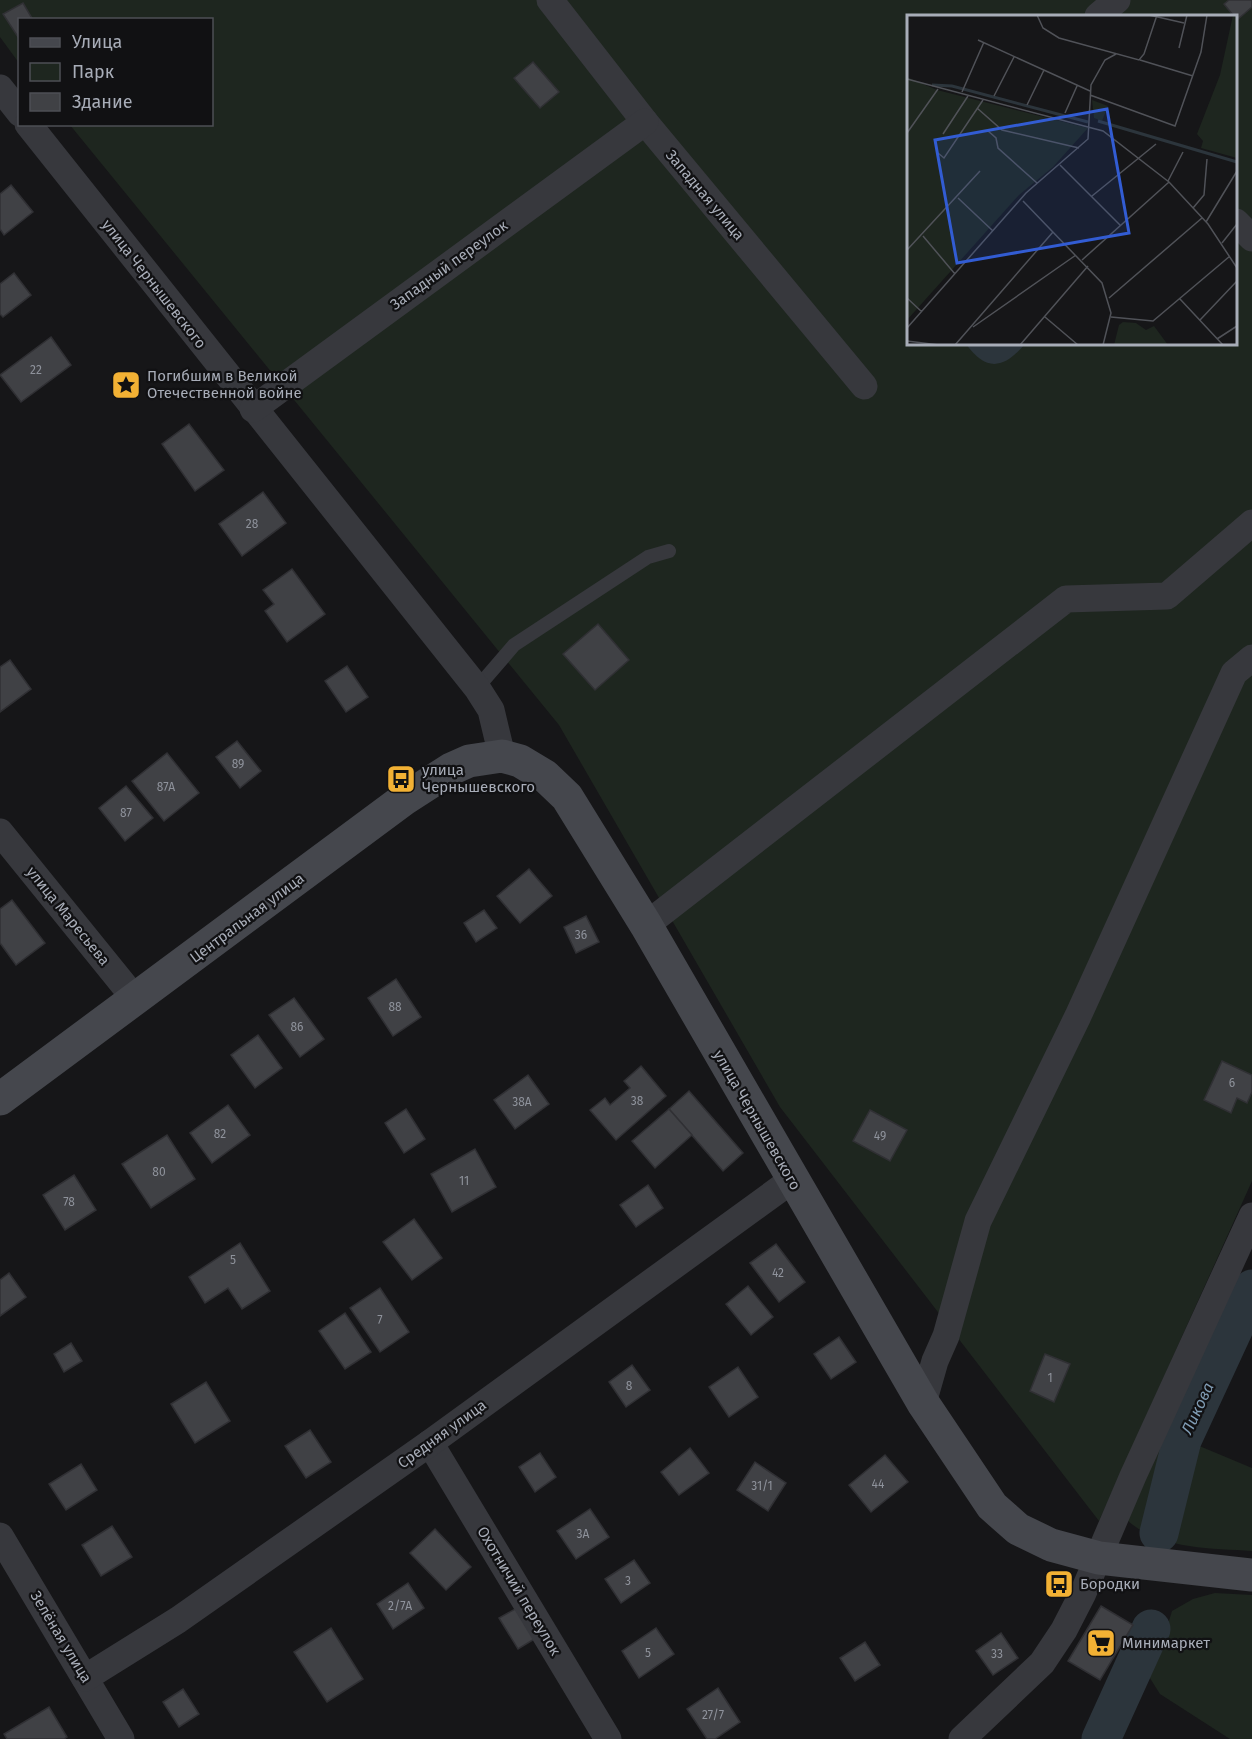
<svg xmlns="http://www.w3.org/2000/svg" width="1252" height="1739" font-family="'Fira Sans',sans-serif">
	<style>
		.green { fill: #1e261f; fill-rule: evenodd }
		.water { fill: #2c353c }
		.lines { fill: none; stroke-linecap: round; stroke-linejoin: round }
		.river { stroke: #2c353c; stroke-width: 39 }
		.building { fill: #404145; stroke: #303034; stroke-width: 1.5 }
		.lane { stroke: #37383d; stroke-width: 14 }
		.street { stroke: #37383d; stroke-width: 27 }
		.secondary { stroke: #45474d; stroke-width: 33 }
		.labels { text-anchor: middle; stroke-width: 4.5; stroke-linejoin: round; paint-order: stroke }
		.number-label { font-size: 12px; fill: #8e929b }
		.street-label { font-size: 15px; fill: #a8adb8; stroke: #111113 }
		.poi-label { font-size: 15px; fill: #a8adb8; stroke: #111113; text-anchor: start }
		.water-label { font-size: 16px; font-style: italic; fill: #7f9bb3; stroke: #111113 }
		.inset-river { fill: none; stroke: #2c353c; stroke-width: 3 }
		.inset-road { fill: none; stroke: #505258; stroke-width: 1.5 }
		.view { fill: #325cd3; fill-opacity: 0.15; stroke: #325cd3; stroke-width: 3 }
		.inset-edge { fill: none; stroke: #a8adb8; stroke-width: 3 }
	</style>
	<rect width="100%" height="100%" fill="#161618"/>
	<g class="green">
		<path d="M0,0H1252V1181L1099,1521L780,1107L559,725L70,125L212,124V20H20L19,63L0,37ZM908,16H1236V344H908Z"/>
		<path d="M1228,1335L1237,1338V1347L1201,1425L1197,1445L1252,1468V1551C1209,1548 1155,1550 1123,1516L1151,1467L1200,1362L1211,1345Z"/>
		<path d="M1215,1593L1252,1595V1739H1230L1160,1694L1148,1675V1651L1165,1634L1172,1611L1193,1599Z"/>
	</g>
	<path class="water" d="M966,344H1025C1004,369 986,372 966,344Z"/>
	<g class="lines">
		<g class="river">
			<path d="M1159,1533L1182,1440L1252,1289"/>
			<path d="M1101,1739L1151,1629"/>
		</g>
	</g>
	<g class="building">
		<path d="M1229,0H1252V7L1237,20L1224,4Z"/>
		<path d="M23,3L33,20H20V40L3,14Z"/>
		<path d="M533,62L559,92L540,108L514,78Z"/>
		<path d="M11,185L33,212L4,235L0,229V194Z"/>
		<path d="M14,273L31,295L3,317L0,314V284Z"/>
		<path d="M51,337L71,365L21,402L0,375Z"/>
		<path d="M189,424L224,470L195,491L162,444Z"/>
		<path d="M263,492L286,523L242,556L219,524Z"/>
		<path d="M292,569L325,614L287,642L265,611L274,604L263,590Z"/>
		<path d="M598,624L629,660L595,690L563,654Z"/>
		<path d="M10,660L31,689L0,712V667Z"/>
		<path d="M347,666L368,697L346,712L325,681Z"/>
		<path d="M237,741L261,771L240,788L216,757Z"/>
		<path d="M167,753L199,793L164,821L132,781Z"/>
		<path d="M126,786L153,818L125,841L99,808Z"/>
		<path d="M529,869L552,896L520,923L497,896Z"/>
		<path d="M12,900L45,943L16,965L0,943V909Z"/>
		<path d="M484,910L497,928L476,942L464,923Z"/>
		<path d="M586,916L599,942L576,953L564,927Z"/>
		<path d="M396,979L421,1017L393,1036L368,998Z"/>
		<path d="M294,998L324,1039L300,1057L269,1015Z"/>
		<path d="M258,1035L282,1068L255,1088L231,1055Z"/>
		<path d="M1222,1061L1252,1075V1092L1247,1103L1237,1098L1231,1113L1204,1100Z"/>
		<path d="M641,1066L666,1096L616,1140L590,1110L605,1098L610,1105L630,1088L624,1081Z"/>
		<path d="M528,1075L549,1104L515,1129L494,1100Z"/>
		<path d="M689,1091L743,1153L723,1171L669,1109Z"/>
		<path d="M228,1105L250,1135L212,1163L190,1133Z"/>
		<path d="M406,1109L425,1139L404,1153L385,1123Z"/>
		<path d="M669,1109L692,1135L655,1168L632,1141Z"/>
		<path d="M870,1110L907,1130L890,1161L853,1141Z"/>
		<path d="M167,1135L195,1179L151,1208L122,1164Z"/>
		<path d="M475,1149L496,1187L452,1212L431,1174Z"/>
		<path d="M74,1175L96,1210L65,1230L43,1195Z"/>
		<path d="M648,1185L663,1208L636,1227L620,1205Z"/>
		<path d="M414,1219L442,1258L412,1280L383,1242Z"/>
		<path d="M240,1243L270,1291L242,1309L228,1288L205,1303L189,1277Z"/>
		<path d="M776,1244L805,1282L779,1302L750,1263Z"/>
		<path d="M9,1273L26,1297L0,1316V1280Z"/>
		<path d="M748,1286L773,1317L751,1335L726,1304Z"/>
		<path d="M380,1288L409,1332L380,1352L350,1308Z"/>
		<path d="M345,1313L371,1352L345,1369L319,1331Z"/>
		<path d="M839,1337L856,1362L831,1379L814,1354Z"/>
		<path d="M71,1343L82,1361L64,1372L54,1354Z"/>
		<path d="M1045,1354L1070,1364L1054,1402L1030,1391Z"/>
		<path d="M632,1365L650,1390L626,1407L609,1382Z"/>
		<path d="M738,1367L758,1397L729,1417L709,1387Z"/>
		<path d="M206,1382L230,1421L195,1443L171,1404Z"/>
		<path d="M310,1430L331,1462L306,1478L285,1446Z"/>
		<path d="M690,1448L709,1473L679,1495L661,1472Z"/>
		<path d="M540,1453L556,1477L535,1492L519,1467Z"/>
		<path d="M885,1455L908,1482L871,1512L849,1485Z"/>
		<path d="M755,1462L786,1483L768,1511L737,1490Z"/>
		<path d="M81,1464L97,1490L66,1510L49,1484Z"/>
		<path d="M590,1509L609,1537L576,1559L557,1531Z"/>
		<path d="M112,1526L132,1557L101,1576L82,1545Z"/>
		<path d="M435,1529L471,1567L446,1590L410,1553Z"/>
		<path d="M634,1560L650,1583L621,1603L605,1579Z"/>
		<path d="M408,1583L424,1608L393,1629L377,1604Z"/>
		<path d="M1101,1606L1133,1625L1100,1680L1068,1661Z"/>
		<path d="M517,1608L536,1638L518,1649L499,1618Z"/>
		<path d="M331,1628L363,1679L327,1702L294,1652Z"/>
		<path d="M656,1628L674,1654L639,1678L622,1651Z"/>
		<path d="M1001,1633L1018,1658L993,1675L976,1651Z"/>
		<path d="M865,1642L880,1665L855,1681L840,1658Z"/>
		<path d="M718,1688L740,1722L715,1739H707L687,1709Z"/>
		<path d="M183,1689L199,1714L179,1727L163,1702Z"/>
		<path d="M49,1707L67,1737L64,1739H7L4,1734Z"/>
	</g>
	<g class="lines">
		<path class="lane" d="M477,688L514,645L648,557L669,551"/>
		<g class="street">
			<path d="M550,0L645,122L864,386"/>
			<path d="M1098,16L1117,0"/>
			<path d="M0,88L20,113"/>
			<path d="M28,124L477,688L491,710L502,756"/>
			<path d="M1236,222L1252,238"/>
			<path d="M253,409L645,122"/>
			<path d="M0,832L136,1000"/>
			<path d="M646,925L1066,599L1167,596L1252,523"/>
			<path d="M923,1403L935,1361L946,1336L978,1221L1078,1016L1234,673L1252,658"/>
			<path d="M430,1443L608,1739"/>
			<path d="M0,1536L121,1739"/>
			<path d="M85,1678L178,1620L430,1443L792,1180"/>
			<path d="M962,1739L1042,1663L1064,1630L1083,1593L1133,1476L1252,1216"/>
		</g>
		<path class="secondary" d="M0,1099L403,800L451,769L469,761L502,756L520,761L545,776L567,797L646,925L923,1403L992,1506L1018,1529L1051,1545L1099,1558L1252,1575"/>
	</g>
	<defs>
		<g id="sight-square" transform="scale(1.5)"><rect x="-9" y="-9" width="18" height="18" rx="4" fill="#f2b134" stroke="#111113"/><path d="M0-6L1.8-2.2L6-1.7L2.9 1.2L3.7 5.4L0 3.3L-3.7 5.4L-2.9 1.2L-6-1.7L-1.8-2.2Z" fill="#111"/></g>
		<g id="bus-square" transform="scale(1.5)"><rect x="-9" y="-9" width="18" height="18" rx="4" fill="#f2b134" stroke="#111113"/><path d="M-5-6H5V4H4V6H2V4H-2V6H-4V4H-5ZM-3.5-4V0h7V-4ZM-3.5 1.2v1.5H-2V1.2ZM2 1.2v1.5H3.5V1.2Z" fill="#111"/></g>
		<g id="supermarket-square" transform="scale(1.5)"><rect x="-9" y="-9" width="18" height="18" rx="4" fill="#f2b134" stroke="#111113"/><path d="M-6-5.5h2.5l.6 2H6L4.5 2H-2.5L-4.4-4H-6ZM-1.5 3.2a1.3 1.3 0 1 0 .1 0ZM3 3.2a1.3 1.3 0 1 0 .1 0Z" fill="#111"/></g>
	</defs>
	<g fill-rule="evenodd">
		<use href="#sight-square" x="126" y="385"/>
		<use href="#bus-square" x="401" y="779"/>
		<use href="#bus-square" x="1059" y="1584"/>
		<use href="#supermarket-square" x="1101" y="1643"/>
	</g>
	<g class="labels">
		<g class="number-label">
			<text x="36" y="374">22</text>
			<text x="252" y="528">28</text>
			<text x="238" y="768">89</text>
			<text x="166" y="791">87А</text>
			<text x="126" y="817">87</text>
			<text x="581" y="939">36</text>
			<text x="395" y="1011">88</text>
			<text x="297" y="1031">86</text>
			<text x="1232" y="1087">6</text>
			<text x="637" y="1105">38</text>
			<text x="522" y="1106">38А</text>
			<text x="220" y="1138">82</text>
			<text x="880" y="1140">49</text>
			<text x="159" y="1176">80</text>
			<text x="464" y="1185">11</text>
			<text x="69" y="1206">78</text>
			<text x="233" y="1264">5</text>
			<text x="778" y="1277">42</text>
			<text x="380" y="1324">7</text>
			<text x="1050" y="1382">1</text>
			<text x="629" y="1390">8</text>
			<text x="878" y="1488">44</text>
			<text x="762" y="1490">31/1</text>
			<text x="583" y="1538">3А</text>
			<text x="628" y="1585">3</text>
			<text x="400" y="1610">2/7А</text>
			<text x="648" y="1657">5</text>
			<text x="997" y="1658">33</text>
			<text x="713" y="1719">27/7</text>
		</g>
		<g class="street-label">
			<text transform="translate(705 195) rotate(50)" y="5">Западная улица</text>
			<text transform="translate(449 265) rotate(-36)" y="5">Западный переулок</text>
			<text transform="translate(154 284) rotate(52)" y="5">улица Чернышевского</text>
			<text transform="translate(68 916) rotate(51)" y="5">улица Маресьева</text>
			<text transform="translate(247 918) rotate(-37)" y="5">Центральная улица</text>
			<text transform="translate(757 1120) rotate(60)" y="5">улица Чернышевского</text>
			<text transform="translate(442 1434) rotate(-36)" y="5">Средняя улица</text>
			<text transform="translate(519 1591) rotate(59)" y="5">Охотничий переулок</text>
			<text transform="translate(61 1637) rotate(59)" y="5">Зелёная улица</text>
		</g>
		<g class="poi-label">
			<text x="147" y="381">Погибшим в Великой<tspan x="147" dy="17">Отечественной войне</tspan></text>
			<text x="422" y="775">улица<tspan x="422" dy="17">Чернышевского</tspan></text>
			<text x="1080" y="1589">Бородки</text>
			<text x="1122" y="1648">Минимаркет</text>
		</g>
		<g class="water-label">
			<text transform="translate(1197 1408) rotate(-65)" y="6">Ликова</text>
		</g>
	</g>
	<g transform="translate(907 15)">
		<rect width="330" height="330" fill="#161618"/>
		<path d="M326,0H330V143L294,133L296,126L290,119L313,60ZM0,62L30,75L181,113L146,152L112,180L0,305ZM185,85L201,91L195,106L187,103ZM216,307L229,308L239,315L247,311L261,330H207L212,310Z" fill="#1e261f"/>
		<path class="inset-river" d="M25,70L45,71L181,107M191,106L330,147"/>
		<path class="inset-road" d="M130,0L136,13L152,23L232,45L237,39L250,0M242,0L277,8M71,25L183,76M272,33L280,0M233,45L286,61M0,64L196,116L262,167L301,209L330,253M55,77L77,27M183,80L268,111L294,37L300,0M87,81L107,42M120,90L137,55M70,93L95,115L172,133M158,98L170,71M80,115L89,123L91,133L130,168M0,118L31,74M36,119L61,81M31,138L37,143L76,85M153,150L214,211M261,166L276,137M185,181L249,129M51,183L86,216M116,186L195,268L204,298L196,330M286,193L297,180L300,144M299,207L330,156M16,221L48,259M315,228L330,209M0,235L73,156M175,245L262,167M0,283L15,297M202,283L295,203M273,284L316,330M138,302L171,330M204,302L246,306L323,241M293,305L330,266M66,312L169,240M0,313L119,178L181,124L184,70L198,45L209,39M310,324L330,311M0,326L32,330M48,330L146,217M113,330L181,251"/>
		<path class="view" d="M200,94L222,218L50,248L28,125Z"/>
		<rect width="330" height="330" class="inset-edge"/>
	</g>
	<rect x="18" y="18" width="195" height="108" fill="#111113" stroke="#4d4f55" stroke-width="1.5"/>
	<rect x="30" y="38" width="30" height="9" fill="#45474d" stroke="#4d4f55" stroke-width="1.5"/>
	<text x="72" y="48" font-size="18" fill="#a8adb8">Улица</text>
	<rect x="30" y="63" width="30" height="18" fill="#1e261f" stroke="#4d4f55" stroke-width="1.5"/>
	<text x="72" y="78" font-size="18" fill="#a8adb8">Парк</text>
	<rect x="30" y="93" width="30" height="18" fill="#404145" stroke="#4d4f55" stroke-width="1.5"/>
	<text x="72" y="108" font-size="18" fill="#a8adb8">Здание</text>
</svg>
